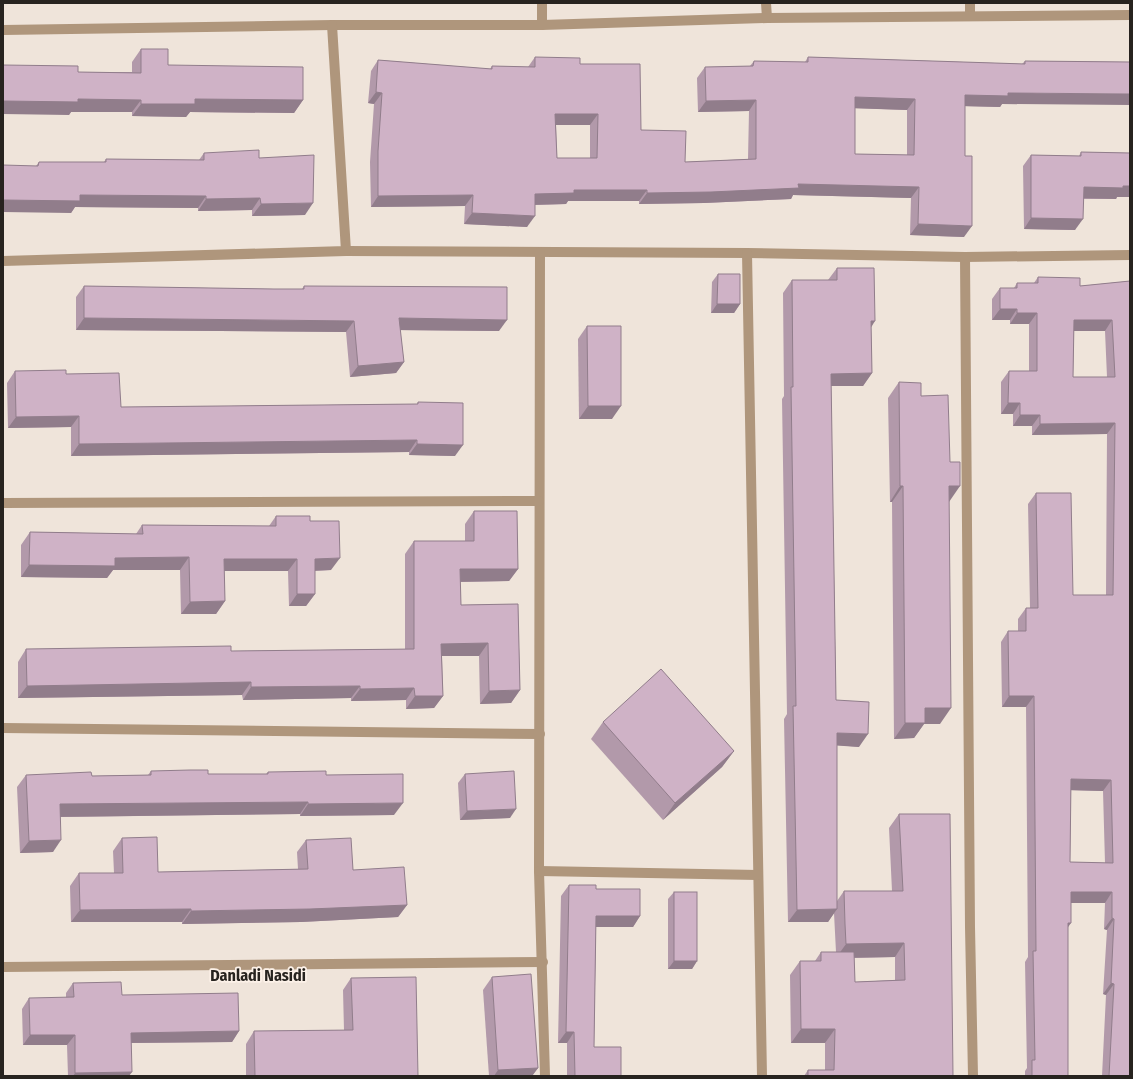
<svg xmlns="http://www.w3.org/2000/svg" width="1133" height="1079" font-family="'Fira Sans Condensed',sans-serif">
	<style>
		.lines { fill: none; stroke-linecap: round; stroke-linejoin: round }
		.minor { stroke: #af967c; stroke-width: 10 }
		.wall { fill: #b299aa; fill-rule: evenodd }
		.shaded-wall { fill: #917d8b }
		.building { fill: #cfb2c6; stroke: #917d8b; fill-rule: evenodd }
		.labels { text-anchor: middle; stroke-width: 3.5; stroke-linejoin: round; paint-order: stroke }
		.district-label { font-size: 16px; font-weight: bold; fill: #27231f; stroke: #fcf1e8 }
	</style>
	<rect width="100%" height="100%" fill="#efe4da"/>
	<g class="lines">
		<g class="minor">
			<path d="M766,3L767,18"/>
			<path d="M970,16V3"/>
			<path d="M542,25V3"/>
			<path d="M3,30L332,25H542L767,18L1130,15"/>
			<path d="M346,251L747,253L965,257L1130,255"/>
			<path d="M540,252L539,871L545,1076"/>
			<path d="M747,253L762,1076"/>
			<path d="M965,257L970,927L973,1076"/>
			<path d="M3,261L346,251L332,25"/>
			<path d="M3,503L539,501"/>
			<path d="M3,728L540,734"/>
			<path d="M539,871L758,875"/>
			<path d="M3,967L543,962"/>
		</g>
	</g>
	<g class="wall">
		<path d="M141,49L168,65L303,100L294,113L190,112L186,117L132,116V112H71L69,115L78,72H132V62Z"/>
		<path d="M535,57L580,64L641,130L685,162L748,159L749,111L698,112L697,78L705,67L750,66L754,61L805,62L808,57L1022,64L1025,61L1130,62L1002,104L1000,107L965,106L964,237L910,235L911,198L793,195L791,199L704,203L639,204V201H568L566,204L535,205L527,227L464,224L465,206L371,207L370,162L374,104L368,103L371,71L378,60L490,69L492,66L528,67ZM855,108L907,110V155L855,154ZM556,125H590V158H557Z"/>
		<path d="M1081,152L1130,153V197H1117L1116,199H1083L1075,230L1024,229L1023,166L1031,155L1079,156Z"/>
		<path d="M204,153L259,158L305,215L252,216V210L198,211V208L75,207L71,213L36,166L39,162H104L106,159L199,160Z"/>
		<path d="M837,268L871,327L872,373L863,386H831L836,700L859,747L837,745V901L844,891H892L889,828L899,814L953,1076H804L808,1070H825V1043H791L790,975L800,961H815L821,952H836L834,913L828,922H788L784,719L787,714L782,399L784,396L783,293L792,280H828ZM895,957V980L855,982L854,958Z"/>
		<path d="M718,274L740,304L734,313H711L712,282Z"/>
		<path d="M1038,277L1080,286L1130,281V1076H1102L1106,995L1103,994L1107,930L1104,929L1105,903H1071L1068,928V1076H1025V1071L1027,1068L1025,962L1028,957L1026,707H1002L1001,642L1008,631H1018V619L1026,608H1030L1028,504L1036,493L1073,595H1106L1107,434L1032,435V426H1013V414H1001V382L1009,371H1029V324H1010V320H992V299L1000,288H1014L1017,283H1034ZM1074,331H1105L1107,377H1073ZM1071,790L1103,791L1105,863L1070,862Z"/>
		<path d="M84,286L274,289H302L304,286L499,331L400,330L404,362L396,373L350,377L346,332L76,330V297Z"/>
		<path d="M587,326L612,419H579L578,339Z"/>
		<path d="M15,371L66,374L121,407L417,404L418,402L455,456L409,455V452L71,456V427L8,428L7,383Z"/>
		<path d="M899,382L921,396L949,502L940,724H924L914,738L894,739L892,502H890L888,398Z"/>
		<path d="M474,511L518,569L509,581L460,582L461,605L518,604L520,690L511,703L480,704L479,656H442L443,696L434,708L406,709V700L351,701V698L243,700L242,695L18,698V662L26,649L231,651L405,649V554L414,541H465V524Z"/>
		<path d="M276,516L310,521L331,570L315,571V594L306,606H289L288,571H224L225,601L216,614H181L180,570H113L107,578L21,577V545L30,532L136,534L142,525L269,526Z"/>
		<path d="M603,722L734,751L722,767L663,820L591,739Z"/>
		<path d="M151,771L208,774H266L268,772L326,775L394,815L300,816V814L60,817L53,852L20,853L17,787L26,775L92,776L148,775Z"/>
		<path d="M465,774L510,818L460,820L458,783Z"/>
		<path d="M122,838L158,872L298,869L297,852L306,840L407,905L398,917L301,922L182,924V922H71L70,886L79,873H114L113,851Z"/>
		<path d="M569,885L596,889L640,916L633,927H596L594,1047L621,1076H567V1043H558L561,896Z"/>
		<path d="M674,892L697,961L692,969H668V899Z"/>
		<path d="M492,977L538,1068L532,1076H489L483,990Z"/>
		<path d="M351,978L418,1076H246V1044L254,1031L344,1030L343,990Z"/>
		<path d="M73,983L122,995L239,1031L232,1042L131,1043L129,1076H68L67,1045H23L22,1009L29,998H66V993Z"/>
	</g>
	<g class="shaded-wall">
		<path d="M376,92L382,93L374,104L368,103Z"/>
		<path d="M1008,93L1130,94V105L1002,104L1000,107L958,106L965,95Z"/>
		<path d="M855,97L915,99L907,110L847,108Z"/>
		<path d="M78,99L141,100L132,112H71L69,115L3,114V101Z"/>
		<path d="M195,99L303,100L294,113L190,112L186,117L132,116L141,104Z"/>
		<path d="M756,100L749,111L698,112L706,101Z"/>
		<path d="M555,114H598L590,125H548Z"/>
		<path d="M798,184L919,187L911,198L793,195L791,199L704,203L639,204L647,193Z"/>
		<path d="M1123,186H1130V197H1117L1116,199L1076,198L1084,187Z"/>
		<path d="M574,190H647L639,201H568L566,204L528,205L535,194Z"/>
		<path d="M80,195L206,196L198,208L75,207L71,213L3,212V200Z"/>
		<path d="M473,195L465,206L371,207L378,196Z"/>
		<path d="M260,198L252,210L198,211L206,199Z"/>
		<path d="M313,203L305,215L252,216L261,204Z"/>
		<path d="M472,213L535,216L527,227L464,224Z"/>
		<path d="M1031,218L1083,219L1075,230L1024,229Z"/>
		<path d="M918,224L972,226L964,237L910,235Z"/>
		<path d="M717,304H740L734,313H711Z"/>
		<path d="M1000,309H1017L1010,320H992Z"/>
		<path d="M1017,313H1037L1029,324H1010Z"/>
		<path d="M84,318L354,321L346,332L76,330Z"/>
		<path d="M399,318L507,320L499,331L391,330Z"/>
		<path d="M1074,320H1112L1105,331H1066Z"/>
		<path d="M871,321H875L867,334Z"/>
		<path d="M404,362L396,373L350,377L358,366Z"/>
		<path d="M872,373L863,386H822L831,374Z"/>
		<path d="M1008,403H1020L1013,414H1001Z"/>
		<path d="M588,406H621L612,419H579Z"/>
		<path d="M1020,415H1040L1032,426H1013Z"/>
		<path d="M79,416L71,427L8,428L16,417Z"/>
		<path d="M1115,423L1107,434L1032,435L1040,424Z"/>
		<path d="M417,440L409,452L71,456L79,444Z"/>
		<path d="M417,444L463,445L455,456L409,455Z"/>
		<path d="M900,486H903L892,502H890Z"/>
		<path d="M949,486H960L949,502H938Z"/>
		<path d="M189,557L180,570H113L107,578L21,577L29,565L115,558Z"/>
		<path d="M340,558L331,570L306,571L315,559Z"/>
		<path d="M224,559H297L288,571H215Z"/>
		<path d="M460,569H518L509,581L451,582Z"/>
		<path d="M297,594H315L306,606H289Z"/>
		<path d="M225,601L216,614H181L190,602Z"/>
		<path d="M488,643L479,656H432L441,644Z"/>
		<path d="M251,682L242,695L18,698L27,686Z"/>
		<path d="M360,686L351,698L243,700L251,687Z"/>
		<path d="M414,688L406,700L351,701L360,689Z"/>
		<path d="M520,690L511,703L480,704L489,691Z"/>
		<path d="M415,696H443L434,708L406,709Z"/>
		<path d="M1009,696H1034L1026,707H1002Z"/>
		<path d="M925,708H951L940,724H924L914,738L894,739L905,723Z"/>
		<path d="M837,733L868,734L859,747L829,745Z"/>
		<path d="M734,751L722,767L663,820L675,803Z"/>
		<path d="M1071,779L1111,780L1103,791L1063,790Z"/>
		<path d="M308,802L300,814L51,817L60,804Z"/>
		<path d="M403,803L394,815L300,816L308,804Z"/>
		<path d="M516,809L510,818L460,820L467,811Z"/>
		<path d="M61,840L53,852L20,853L29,841Z"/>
		<path d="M1071,892H1112L1105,903H1063Z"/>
		<path d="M407,905L398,917L301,922L182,924L191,911Z"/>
		<path d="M191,909L182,922H71L80,910Z"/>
		<path d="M837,909L828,922H788L797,910Z"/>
		<path d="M596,916H640L633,927H588Z"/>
		<path d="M1112,918L1114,919L1107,930L1104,929Z"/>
		<path d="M1068,923H1071L1063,934Z"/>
		<path d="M904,943L895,957L836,958L846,944Z"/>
		<path d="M674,961H697L692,969H668Z"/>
		<path d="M1111,983L1114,984L1106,995L1103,994Z"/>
		<path d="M801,1029H835L825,1043H791Z"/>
		<path d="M239,1031L232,1042L124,1043L131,1033Z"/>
		<path d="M566,1032H574L567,1043H558Z"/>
		<path d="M30,1035H75L67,1045H23Z"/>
		<path d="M538,1068L532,1076H494L498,1070Z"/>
		<path d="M132,1072L129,1076H73L75,1073Z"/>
	</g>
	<g class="building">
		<path d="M141,49H168V65L303,67V100L195,99V104H141V100L78,99V102L3,101V65L78,66V72L141,73Z"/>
		<path d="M535,57L580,58V64H640L641,130L686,131L685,162L756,159V100L706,101L705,67L753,66L754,61L808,62V57L1025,64V61L1130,62V94L1008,93V96L965,95V156H972V226L918,224L919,187L798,184L799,188L711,192L647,193V190H574V193L535,194V216L472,213L473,195L378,196V151L382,93L376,92L378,60L492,69V66L535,67ZM855,97L915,99L914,155L855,154ZM555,114H598L597,158H557Z"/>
		<path d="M259,150V158L314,155L313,203L261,204L260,198L206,199V196L80,195V201L3,200V165L38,166L39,162H106V159L204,160V153Z"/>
		<path d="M1081,152L1130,153V186H1123V188L1084,187L1083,219L1031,218V155L1081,156Z"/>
		<path d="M837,268H874L875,321H871L872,373L831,374L836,700L869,702L868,734L837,733V909L797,910L793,706H796L791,387H793L792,280H837Z"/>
		<path d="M718,274H740V304H717Z"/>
		<path d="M1038,277L1080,278V286L1130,281V1076H1109L1114,984L1111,983L1114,919L1112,918V892H1071V923H1068V1076H1032V1060H1035L1033,951H1036L1034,696H1009L1008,631H1026V608H1038L1036,493H1071L1073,595H1113L1115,423L1040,424V415H1020V403H1008L1009,371H1037V313H1017V309H1000V288H1017V283H1038ZM1074,320H1112L1115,377H1073ZM1071,779L1111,780L1113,863L1070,862Z"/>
		<path d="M84,286L274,289H304V286L507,287V320L399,318L404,362L358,366L354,321L84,318Z"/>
		<path d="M587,326H621V406H588Z"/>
		<path d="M66,370V374L119,373L121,407L418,404V402L463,403V445L417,444V440L79,444V416L16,417L15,371Z"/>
		<path d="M899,382L921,383V396L948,395L950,462H960V486H949L951,708H925V723H905L903,486H900Z"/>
		<path d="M474,511H517L518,569H460L461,605L518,604L520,690L489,691L488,643L441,644L443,696H415L414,688L360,689V686L251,687V682L27,686L26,649L231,646V651L414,649V541H474Z"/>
		<path d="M276,516H310V521H339L340,558L315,559V594H297V559H224L225,601L190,602L189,557L115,558V566L29,565L30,532L143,534L142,525L276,526Z"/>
		<path d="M661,669L734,751L675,803L603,722Z"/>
		<path d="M190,770H208V774H268V772L326,771V775L403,774V803L308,804V802L60,804L61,840L29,841L26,775L91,772L92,776L151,775V771Z"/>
		<path d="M514,771L516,809L467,811L465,774Z"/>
		<path d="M899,814H950L953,1076H808V1070H834L835,1029H801L800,961H821V952H854L855,982L905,980L904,943L846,944L845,924L844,891H903Z"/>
		<path d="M157,837L158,872L308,869L306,840L351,838L353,870L404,867L407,905L310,909L191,911V909L80,910L79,873H123L122,838Z"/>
		<path d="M569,885H596V889H640V916H596L594,1047H621V1076H575L574,1032H566Z"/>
		<rect x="674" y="892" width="23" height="69"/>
		<path d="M531,974L538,1068L498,1070L492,977Z"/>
		<path d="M416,977L418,1076H255L254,1031L353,1030L351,978Z"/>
		<path d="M121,982L122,995L238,993L239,1031L131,1033L132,1072L75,1073V1035H30L29,998L74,997L73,983Z"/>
	</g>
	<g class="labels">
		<g class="district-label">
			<text x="258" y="981">Danladi Nasidi</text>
		</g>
	</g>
	<rect width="1133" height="1079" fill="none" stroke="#27231f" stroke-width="8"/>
</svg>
